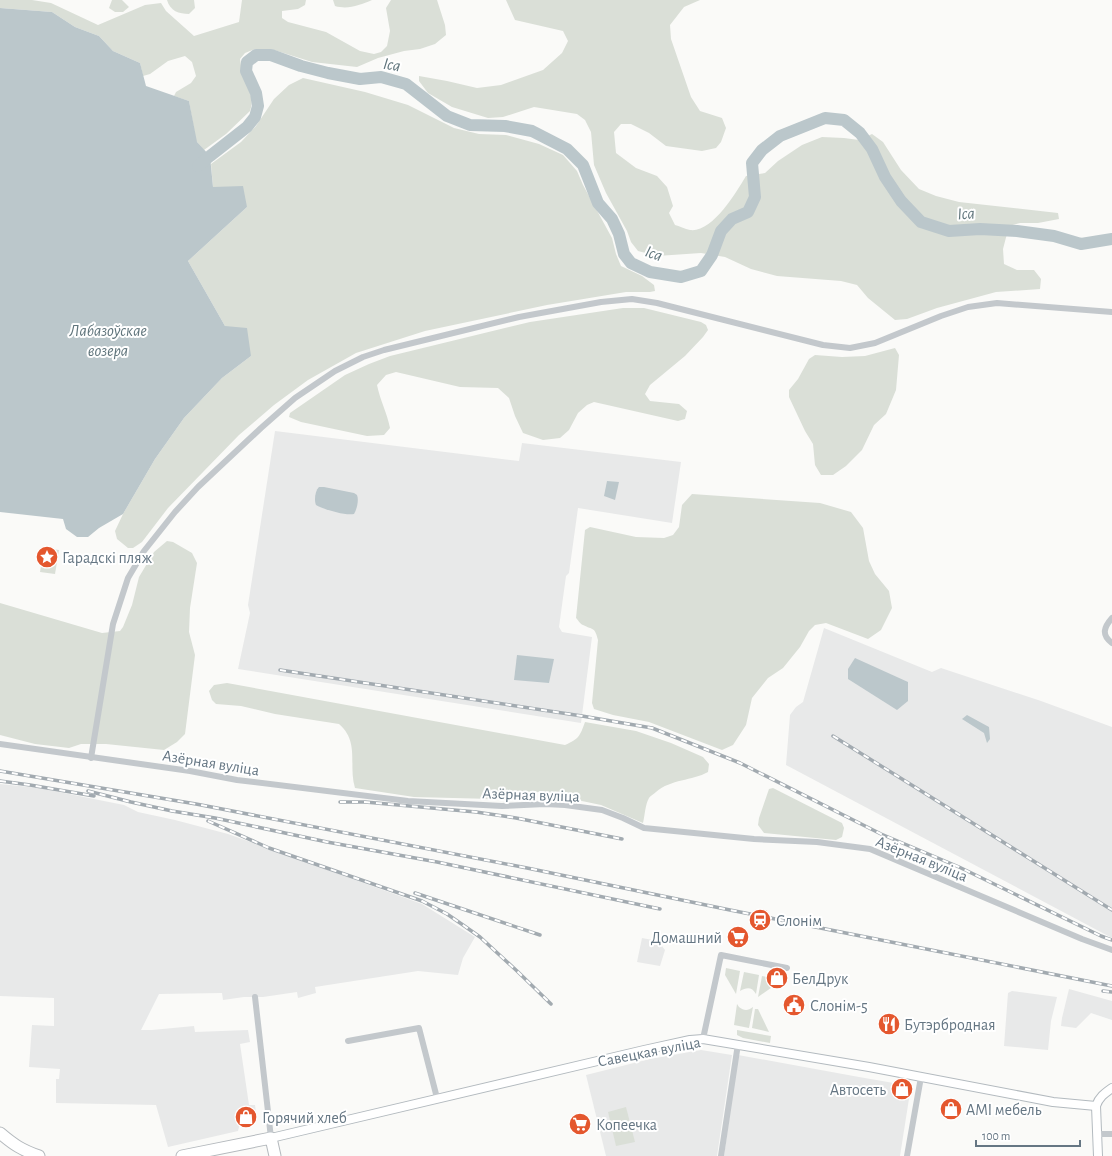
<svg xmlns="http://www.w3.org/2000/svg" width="1112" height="1156" font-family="'Alegreya Sans',sans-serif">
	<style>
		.built { fill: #e8e9e9 }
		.green { fill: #dadfd7 }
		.water { fill: #bbc7cb }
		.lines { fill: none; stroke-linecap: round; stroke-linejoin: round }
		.river { stroke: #bbc7cb; stroke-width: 12 }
		.secondary-casing { stroke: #b3babf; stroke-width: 10 }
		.highway-casing { stroke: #b4b9bd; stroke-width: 13 }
		.street { stroke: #c3c8cc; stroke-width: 6 }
		.secondary { stroke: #fff; stroke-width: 8 }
		.highway { stroke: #fff; stroke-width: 11 }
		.rail-casing { stroke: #a2aab0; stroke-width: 3.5 }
		.rail { stroke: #fff; stroke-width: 2; stroke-dasharray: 6; stroke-linecap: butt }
		.labels { text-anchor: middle; stroke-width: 4; stroke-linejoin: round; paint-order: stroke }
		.poi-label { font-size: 16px; fill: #657683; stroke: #fff; text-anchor: start }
		.street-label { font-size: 16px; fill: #657683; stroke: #fff }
		.water-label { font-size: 17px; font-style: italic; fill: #60757c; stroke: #fff }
	</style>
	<rect width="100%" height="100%" fill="#fafaf8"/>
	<g class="built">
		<path d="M275,431L519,461L522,443L681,462L672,523L578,508L569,573L566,576L559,627L562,632L592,637L581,723L238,669L250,613L248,605Z"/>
		<path d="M824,628L932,672L941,668L1041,701L1112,727V938L786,765L790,715L796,707L803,702Z"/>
		<path d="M0,784L39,788L124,805L138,812L175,820L228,834L422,904L475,937L463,958L458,975L418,971L315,987L316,993L298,998L297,992L263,997H244L223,1000L222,993L159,994L141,1030H152L194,1026L195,1032L248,1030L250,1042L240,1044L249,1105H255L257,1120L240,1123L238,1131L168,1147L156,1105L56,1103V1079H59L60,1069L29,1067L32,1025L54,1026V998L0,996Z"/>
		<path d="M642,938L658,941L665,950L660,966L637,962Z"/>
		<path d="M1069,989L1112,1001V1020L1091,1013L1076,1028L1061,1026L1062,1018Z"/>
		<path d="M1012,991L1057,997L1051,1021L1048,1050L1004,1046L1008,993Z"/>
		<path d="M701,1050L732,1055L717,1156H606L586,1075L650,1059Z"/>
		<path d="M738,1055L859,1077L911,1086L900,1156H724Z"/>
	</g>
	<g class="green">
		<path d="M0,0H32L51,3L98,25L145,5L161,3L166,11L194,36L239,22L242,0H306L305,5L298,9L282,11V18L288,22L326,32L360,51L374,54L381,52L387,46L390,31L386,8L391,0H437L445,25L446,35L435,44L420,49L404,51L378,58L357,67L312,62L271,49H255L245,53L240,59C241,64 241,69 243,75C247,87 255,97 250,111L226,134L204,150L196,141L189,101L174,96L176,92L191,83L196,76L192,62L185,56L168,61L150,74L143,76L140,63L113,51L99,36L75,27L52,12L0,8Z"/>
		<path d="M112,0H122L129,7L123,12H115L109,8Z"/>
		<path d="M167,0H194L195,8L189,14C179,14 170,11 167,0Z"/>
		<path d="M333,0H372C360,5 348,10 335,6Z"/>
		<path d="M506,0H700L684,7L670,25L671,39L691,97L700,111L722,118L726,128L721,142L716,148L702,151L666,146L649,133L631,124H621L614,132L616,153L636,168L657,176L667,187L673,206L669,213L675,225C679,226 685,229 690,230C712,233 736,193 746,176L765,173L778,161L802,145L822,137L844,138L859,140L872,134L883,142L901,170L919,189L936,196L959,202L1058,213L1059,219L1038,223H1020L1009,226L1003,249L1004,264L1017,270H1034L1041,279L1040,289L996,292L937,308L907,319L895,320L868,298L857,285L841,281L777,276L751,269L725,257L701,253L657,256L638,251L631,242L627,231L606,193L594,165L591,132L585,120L577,114L534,107L503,117L488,118L452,107L428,93L419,81V76L447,81L477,88L501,85L543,70L562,53L568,41L563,31L515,20Z"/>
		<path d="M303,78L365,92L408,105L454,128L479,134L506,135L539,144L563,155L577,171L583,185L612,238L616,254L621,266L642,276L654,285L655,291L650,292H626L547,305L425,331L356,353L308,380L274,405L239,435L168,508L142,542L133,548H128L117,539L115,531L123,514L155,459L184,418L222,378L251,356L225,326L188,261L247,207L213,187L211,164L241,142L256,126L274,99L289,85Z"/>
		<path d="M623,308H644L701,322L706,325L708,330L703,337L685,356L650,385L645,394L650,401L679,404L687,411L685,419L678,421L594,402L587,405L578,413L569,430L560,438L543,440L523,433L515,416L509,398L498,388L460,387L396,372L386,375L377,385C380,400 387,413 390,428L384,435L367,436L301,422L289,417L290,413L345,375L369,364L390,356L530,322Z"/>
		<path d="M895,348L899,355L896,390L886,414L874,425L862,450L846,466L833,475H821L815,465L813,444L805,431L789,397V390L798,379L809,359L815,355L842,357L865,356Z"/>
		<path d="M692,494L820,503L851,512L863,528L869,561L875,574L889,591L892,608L881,630L868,639L826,623L815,625L809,631L800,647L783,668L768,678L752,698L746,725L733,745L722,750L649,722L613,715L594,709L592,703L598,640C595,627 593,630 583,625C580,624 578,620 576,618L585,530L590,527L636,537L664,538L673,535L679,527L682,505Z"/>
		<path d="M167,541L173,542L192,553L197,563L190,608L189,632L195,655L185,734L177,742L164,750L106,744H81L69,748L35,744L0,735V603L102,633L120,631L123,627L132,605L139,577L154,552Z"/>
		<path d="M44,548L59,550L55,574L40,572Z"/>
		<path d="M227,683L565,745C579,739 580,736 585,722L636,731L671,743L703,757L709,764L708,772C692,781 671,779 656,792C654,794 650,796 649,798C645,805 645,815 643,823L601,805L539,792L524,793L509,798L493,799L414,797L355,788C348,765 360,742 339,724L275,714L241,706L216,704L212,700L209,691L214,685Z"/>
		<path d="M773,788L842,823L844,828L842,837L836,840L764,833L758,825L759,818L769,789Z"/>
		<path d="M726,968L740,971L736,994L725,975Z"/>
		<path d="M744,972L759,975L756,994C752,987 747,987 740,991Z"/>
		<path d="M762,976L778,979V983L758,997Z"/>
		<path d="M737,1004L739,1007C744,1011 748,1011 753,1007L749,1028L734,1025Z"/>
		<path d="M755,1009H758L769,1032L752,1028Z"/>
		<path d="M737,1030L771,1036L770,1043L743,1038L737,1035Z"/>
		<path d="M626,1107L635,1142L616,1146L608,1112Z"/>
	</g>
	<g class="water">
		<path d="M0,8L52,12L75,27L99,36L113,51L140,63L146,86L189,101L197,142L210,156L213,187L243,186L247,207L188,261L225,326L247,328L251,356L222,378L184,418L155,459L123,514L99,528L88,537H77L66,529L63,519L0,512Z"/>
		<path d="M607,481L619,482L615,500L604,496Z"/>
		<path d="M319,487H324L354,493L357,495C359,500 357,509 354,514C345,516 323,509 316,505C314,500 315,491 319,487Z"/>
		<path d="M517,655L554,659L549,683L514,680Z"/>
		<path d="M855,658L908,682V701L897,710L848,679V669Z"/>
		<path d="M967,715L989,727L990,739L987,743L984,733L962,719Z"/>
	</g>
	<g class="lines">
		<path class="river" d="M198,166L210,156L247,127L255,117L258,106L256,93L246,71L247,62L256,55H271L301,66L328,73L360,79L381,77L406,84L447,116L470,125L505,126L532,131L567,149L583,165L598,203L612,219L619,234L624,254L631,263L650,272L681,277L701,271L712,255L721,231L732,219L748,212L755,197L752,163L762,150L780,136L825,118L844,120L860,133L872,149L885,177L901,201L921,222L949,231L980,229L1017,231L1054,236L1081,244L1112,239"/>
		<g class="secondary-casing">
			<g id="secondary">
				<path d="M271,1138L644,1050L690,1040L703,1039L869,1067L1053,1102L1096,1106"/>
				<path d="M1098,1156L1096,1106C1099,1097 1105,1093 1112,1088"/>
			</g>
		</g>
		<g class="highway-casing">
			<g id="highway">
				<path d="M0,1133C14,1145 22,1150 39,1156"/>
				<path d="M182,1156L271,1138L275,1156"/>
			</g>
		</g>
		<g class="street">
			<path d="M1112,618C1104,627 1101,635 1112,643"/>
			<path d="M0,744L190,771L237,780L408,801L502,806L545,804L565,805L602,810L623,818L644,828L754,839L817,842L870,849L1082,939L1112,950"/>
			<path d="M91,758L113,624L128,578L144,551L175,512L198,487L261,428L295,398L335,371L363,357L384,350L519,317L601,302L632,299L657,303L823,345L850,348L875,343L941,316L968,307L997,303L1112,312"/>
			<path d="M255,997L271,1138"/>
			<path d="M703,1039L721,955L787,968"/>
			<path d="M348,1041L419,1028L437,1098"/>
			<path d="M1098,1134H1112"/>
			<path d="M721,1156L738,1044"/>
			<path d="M907,1156L921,1077"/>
		</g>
		<use href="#secondary" class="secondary"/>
		<use href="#highway" class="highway"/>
		<g class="rail-casing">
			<g id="rail">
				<path d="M280,670L582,716L652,728L740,763L881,834L959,867L1101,936L1112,940"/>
				<path d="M833,736L1112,910"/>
				<path d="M0,771L196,804L527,868L730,910L1112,986"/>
				<path d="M0,781L30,785L94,796"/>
				<path d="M88,791L131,802L172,811L215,818L327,842L437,862L660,909"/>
				<path d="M340,802H365L476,812L516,818L622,839"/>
				<path d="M208,821L269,848L422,901L447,914L463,925L480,937L517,971L551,1004"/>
				<path d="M415,893L540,935"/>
				<path d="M1103,991L1112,992"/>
			</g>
		</g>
		<use href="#rail" class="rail"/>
	</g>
	<defs>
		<g id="sight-disc" transform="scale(1.15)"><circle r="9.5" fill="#e4572e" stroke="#fff"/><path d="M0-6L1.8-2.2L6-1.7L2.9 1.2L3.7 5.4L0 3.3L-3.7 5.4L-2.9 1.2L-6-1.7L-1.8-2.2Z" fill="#fff"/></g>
		<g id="station-disc" transform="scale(1.15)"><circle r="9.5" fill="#e4572e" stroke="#fff"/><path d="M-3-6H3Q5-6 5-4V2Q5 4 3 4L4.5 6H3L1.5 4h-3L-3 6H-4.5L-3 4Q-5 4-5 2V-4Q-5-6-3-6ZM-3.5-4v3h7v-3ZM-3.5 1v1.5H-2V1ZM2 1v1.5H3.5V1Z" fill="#fff"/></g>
		<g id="supermarket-disc" transform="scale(1.15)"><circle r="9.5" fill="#e4572e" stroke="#fff"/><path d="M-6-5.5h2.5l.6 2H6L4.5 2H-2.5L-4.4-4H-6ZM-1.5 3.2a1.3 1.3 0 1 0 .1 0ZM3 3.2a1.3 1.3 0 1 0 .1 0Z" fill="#fff"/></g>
		<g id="shop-disc" transform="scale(1.15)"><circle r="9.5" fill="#e4572e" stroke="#fff"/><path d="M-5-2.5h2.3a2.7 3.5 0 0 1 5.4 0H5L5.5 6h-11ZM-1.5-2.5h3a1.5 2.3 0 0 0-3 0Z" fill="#fff"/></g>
		<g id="civic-disc" transform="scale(1.15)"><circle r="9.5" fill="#e4572e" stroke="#fff"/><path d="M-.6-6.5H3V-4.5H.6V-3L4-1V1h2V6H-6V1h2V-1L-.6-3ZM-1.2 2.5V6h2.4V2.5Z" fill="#fff"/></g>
		<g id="restaurant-disc" transform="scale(1.15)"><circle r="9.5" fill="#e4572e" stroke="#fff"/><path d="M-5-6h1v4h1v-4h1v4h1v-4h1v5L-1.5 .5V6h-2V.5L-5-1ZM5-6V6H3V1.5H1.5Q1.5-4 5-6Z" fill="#fff"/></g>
	</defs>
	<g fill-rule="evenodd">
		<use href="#sight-disc" x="47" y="557"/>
		<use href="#station-disc" x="760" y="920"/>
		<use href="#supermarket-disc" x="738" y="937"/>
		<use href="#shop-disc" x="777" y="978"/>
		<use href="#civic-disc" x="794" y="1005"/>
		<use href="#restaurant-disc" x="889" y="1024"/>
		<use href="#shop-disc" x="902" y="1089"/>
		<use href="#shop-disc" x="951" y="1109"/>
		<use href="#shop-disc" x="246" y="1117"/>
		<use href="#supermarket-disc" x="580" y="1124"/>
	</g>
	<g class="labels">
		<g class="poi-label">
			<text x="62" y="563">Гарадскі пляж</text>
			<text x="776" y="926">Слонім</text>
			<text x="722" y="943" text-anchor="end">Домашний</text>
			<text x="792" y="984">БелДрук</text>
			<text x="810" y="1011">Слонім-5</text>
			<text x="904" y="1030">Бутэрбродная</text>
			<text x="886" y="1095" text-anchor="end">Автосеть</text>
			<text x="966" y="1115">AMI мебель</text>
			<text x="262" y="1123">Горячий хлеб</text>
			<text x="596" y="1130">Копеечка</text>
		</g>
		<g class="street-label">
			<text transform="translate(211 762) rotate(9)" y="6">Азёрная вуліца</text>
			<text transform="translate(531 794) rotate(2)" y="6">Азёрная вуліца</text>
			<text transform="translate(922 858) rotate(22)" y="6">Азёрная вуліца</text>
			<text transform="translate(649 1051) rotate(-11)" y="6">Савецкая вуліца</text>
		</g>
		<g class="water-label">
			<text transform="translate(392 64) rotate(10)" y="6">Іса</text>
			<text transform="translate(966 213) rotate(-4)" y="6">Іса</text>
			<text transform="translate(654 253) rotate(19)" y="6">Іса</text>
			<text x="108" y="336">Лабазоўскае<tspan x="108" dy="20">возера</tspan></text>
		</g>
	</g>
	<path d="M976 1140v6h104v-6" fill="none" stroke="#657683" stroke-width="2"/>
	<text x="982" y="1140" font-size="12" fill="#657683" stroke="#ffffff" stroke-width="3" paint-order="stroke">100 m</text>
</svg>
